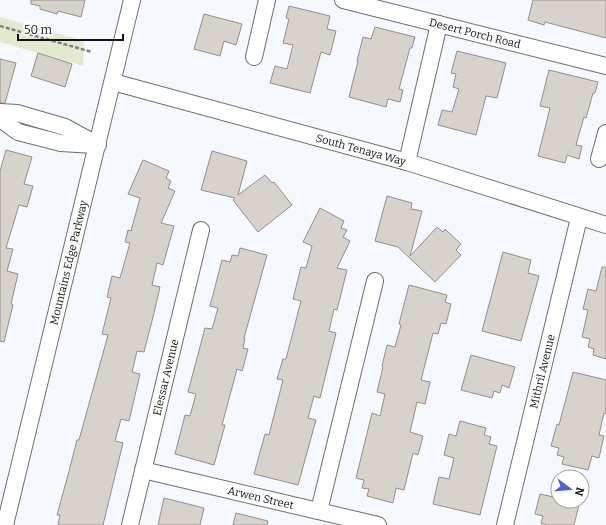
<svg xmlns="http://www.w3.org/2000/svg" width="606" height="525" font-family="Bitter,serif">
	<style>
		.green { fill: #e2e9ce }
		.building { fill: #d8d2cd; stroke: #948e89 }
		.lines { fill: none; stroke-linecap: round; stroke-linejoin: round }
		.minor-casing { stroke: #6b6f75; stroke-width: 18 }
		.path { stroke: #7f8185; stroke-width: 2.5; stroke-dasharray: 4 2; stroke-linecap: butt }
		.minor { stroke: #fff; stroke-width: 16 }
		.labels { text-anchor: middle; stroke-width: 3.5; stroke-linejoin: round; paint-order: stroke }
		.street-label { font-size: 11px; fill: #131416; stroke: #fff }
	</style>
	<rect width="100%" height="100%" fill="#f5f8fe"/>
	<path class="green" d="M0,17L84,41L83,66L0,42Z"/>
	<g class="building">
		<path d="M31,0H85L81,17L58,11L57,14L40,9V6L31,4Z"/>
		<path d="M533,0H606V38L545,22L544,25L528,20Z"/>
		<path d="M289,6L330,16L327,29L336,31L330,55L321,52L310,93L270,83L275,66L287,69L293,45L283,43L289,19L286,18Z"/>
		<path d="M204,14L242,24L236,45L224,41L220,56L194,49Z"/>
		<path d="M375,27L415,37L412,48H410L399,89L403,90L400,102L388,99L386,107L349,97L358,61H357L363,37L371,39Z"/>
		<path d="M457,51L506,63L497,98L486,96L476,135L438,125L442,110L452,112L459,89L453,87L456,74L451,73Z"/>
		<path d="M38,53L72,64L65,87L31,76Z"/>
		<path d="M0,59L16,63L5,103H0Z"/>
		<path d="M549,70L598,82L595,93H593L586,118L584,117L576,145L582,146L579,159L567,155L565,163L538,156L550,108L540,106Z"/>
		<path d="M6,150L32,157L24,184L33,186L27,207L19,205L6,248L13,249L7,271L18,274L11,304L13,305L4,342L0,341V171Z"/>
		<path d="M212,151L247,161L238,195L265,175L272,183L274,182L292,205L258,232L233,200L235,198L201,190Z"/>
		<path d="M143,160L169,171L166,178L171,181L168,188L175,191L161,223L174,226L163,265L157,263L152,285L160,287L154,313L144,352L137,351L132,372L140,374L129,421L121,419L115,441L123,443L103,525H58L60,515H57L68,475L77,440H79L108,335L102,334L111,298L107,297L112,276L120,278L130,243L125,242L128,230L131,231L140,198L128,194Z"/>
		<path d="M387,196L412,203L411,209L422,211L410,256L437,227L443,232L445,229L461,244L456,250L461,255L435,282L398,247L375,241Z"/>
		<path d="M320,208L344,221L341,228L347,230L343,237L350,241L337,268L347,270L337,310L334,309L329,331L336,333L320,398L314,396L308,418L316,420L298,485L254,474L265,434L269,435L283,380L277,379L283,359H286L301,301L293,299L301,267L306,268L312,246L303,242Z"/>
		<path d="M240,248L267,255L244,338H245L243,348L248,349L242,371L237,369L222,425H225L214,465L175,454L185,415L190,416L196,394L188,392L205,328L212,329L218,308L210,306L222,260L230,262L232,255L238,256Z"/>
		<path d="M503,252L531,260L528,273L539,276L521,341L482,331Z"/>
		<path d="M602,267H606V359L593,355L594,349L588,347L590,339L582,337L588,310L583,309L588,289L596,291Z"/>
		<path d="M409,285L447,295L445,302L451,304L446,324L441,323L438,334L433,333L421,380L430,382L425,404L417,402L410,432L423,436L418,455L413,453L404,490L396,488L393,503L367,496L369,489L362,488L364,480L356,478L372,413L380,416L385,394L377,392L383,367L382,366L387,345L395,347L401,325L399,324Z"/>
		<path d="M471,355L515,367L509,388L502,385L500,393L494,391L492,398L461,390Z"/>
		<path d="M573,372L606,380V414L604,413L599,435L604,436L599,458L592,456L588,470L562,464L564,457L557,455L559,448L551,446L557,424L559,425Z"/>
		<path d="M460,421L486,428L484,435L491,437L489,444L497,446L480,515L433,504L439,477L449,479L454,458L444,455L449,434L456,436Z"/>
		<path d="M540,494L558,498V501H580L574,525H547L541,523L543,516L535,514Z"/>
		<path d="M164,498L204,508L200,525H158Z"/>
		<path d="M236,513L268,521L267,525H233Z"/>
	</g>
	<g class="lines">
		<g class="minor-casing">
			<g id="minor">
				<path id="s1" d="M343,0L606,66"/>
				<path d="M254,57L267,0"/>
				<path id="s2" d="M113,82L407,162L606,225"/>
				<path d="M0,112L17,113L65,127L98,145"/>
				<path d="M0,119L18,132L61,143L94,145"/>
				<path d="M599,159L606,133"/>
				<path d="M407,162L439,24"/>
				<path id="s3" d="M143,470L378,525"/>
				<path d="M319,511L375,281"/>
				<path id="s4" d="M5,525L132,0"/>
				<path id="s5" d="M130,525L201,230"/>
				<path id="s6" d="M505,525L579,218"/>
			</g>
		</g>
		<path class="path" d="M0,26L92,52"/>
		<use href="#minor" class="minor"/>
	</g>
	<g class="labels">
		<g class="street-label">
			<text dy="4" stroke="none"><textPath href="#s1" startOffset="136">Desert Porch Road</textPath></text>
			<text dy="4" stroke="none"><textPath href="#s2" startOffset="257">South Tenaya Way</textPath></text>
			<text dy="4" stroke="none"><textPath href="#s4" startOffset="270">Mountains Edge Parkway</textPath></text>
			<text dy="4" stroke="none"><textPath href="#s6" startOffset="158">Mithril Avenue</textPath></text>
			<text dy="4" stroke="none"><textPath href="#s5" startOffset="152">Elessar Avenue</textPath></text>
			<text dy="4" stroke="none"><textPath href="#s3" startOffset="121">Arwen Street</textPath></text>
		</g>
	</g>
	<g transform="translate(570 489) rotate(106)"><circle r="19" fill="#ffffff" stroke="#a1a1a2"/>
	<path d="M0-3L7 15L0 10L-7 15Z" fill="#4d64d9"/>
	<text y="-6" font-size="11" font-weight="bold" text-anchor="middle" fill="#131416">N</text>
	</g>
	<path d="M18 34v6h105v-6" fill="none" stroke="#131416" stroke-width="2"/>
	<text x="24" y="34" font-size="12" fill="#131416" stroke="#ffffff" stroke-width="3" paint-order="stroke">50 m</text>
</svg>
